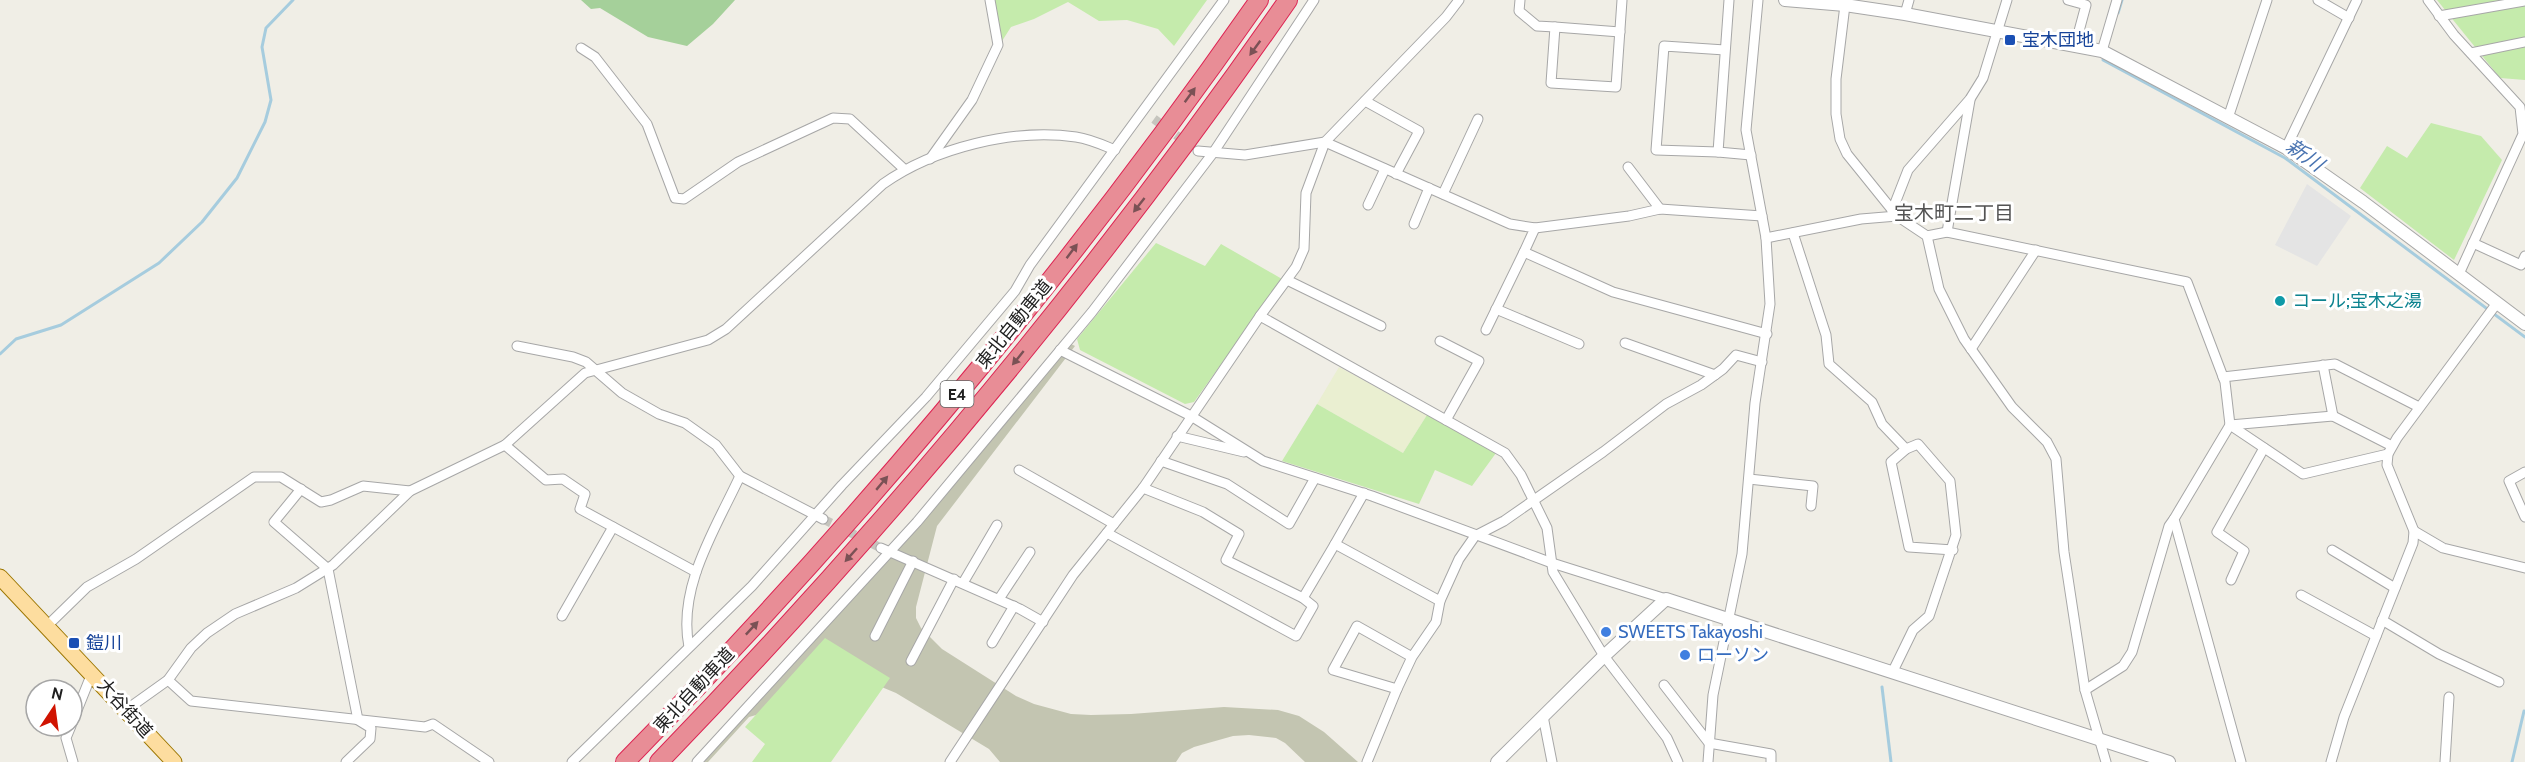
<svg xmlns="http://www.w3.org/2000/svg" width="2525" height="762" font-family="Cabin,'Noto Sans JP',sans-serif">
	<style>
		.construction { fill: #c3c5b1 }
		.farmland { fill: #eaefd1 }
		.grass { fill: #c5ebac }
		.forest { fill: #a5d09a }
		.parking { fill: #e4e4e4 }
		.lines { fill: none; stroke-linecap: round; stroke-linejoin: round }
		.stream { stroke: #a6ccde; stroke-width: 3 }
		.minor-tunnel { stroke: #c6c5be; stroke-width: 9; stroke-dasharray: 9 4.5; stroke-linecap: butt }
		.minor-casing { stroke: #a7a7a7; stroke-width: 11 }
		.tertiary-casing { stroke: #a7a7a7; stroke-width: 14 }
		.primary-casing { stroke: #9c7600; stroke-width: 17 }
		.motorway-casing { stroke: #dd2453; stroke-width: 20 }
		.minor { stroke: #fff; stroke-width: 9 }
		.tertiary { stroke: #fff; stroke-width: 12 }
		.primary { stroke: #fddd9f; stroke-width: 15 }
		.motorway { stroke: #e88d96; stroke-width: 18 }
		.oneway { fill: #7a5155 }
		.transit-dot { fill: #1a4fb4; stroke: #fff; stroke-width: 2 }
		.culture-dot { fill: #0f9aa8; stroke: #fff; stroke-width: 2 }
		.shop-dot { fill: #3f7fe0; stroke: #fff; stroke-width: 2 }
		.labels { text-anchor: middle; stroke-width: 6; stroke-linejoin: round; paint-order: stroke }
		.shield { fill: #fff; stroke: #636363; stroke-width: 1.5 }
		.shield-label { font-size: 16px; font-weight: bold; fill: #202020 }
		.transit-label { font-size: 18px; fill: #164399; stroke: #fff; text-anchor: start }
		.culture-label { font-size: 18px; fill: #0d838f; stroke: #fff; text-anchor: start }
		.street-label { font-size: 18px; fill: #202020; stroke: #fff }
		.shop-label { font-size: 18px; fill: #366cbe; stroke: #fff; text-anchor: start }
		.water-label { font-size: 20px; font-style: italic; fill: #4a74b1; stroke: #fff }
		.neighbourhood-label { font-size: 20px; fill: #535353; stroke: #fff }
	</style>
	<rect width="100%" height="100%" fill="#f0eee6"/>
	<path class="construction" d="M1067,342L1075,346L937,526L916,607V618L921,628L942,649L1016,696L1034,704L1071,714L1091,715L1131,714L1224,707L1278,710L1299,716L1324,732L1358,762H1305L1285,743L1276,738L1249,735L1233,736L1194,747L1182,753L1176,762H1000L989,749L896,693L872,683L749,717L708,762H692L879,559Z"/>
	<path class="farmland" d="M1339,367L1427,415L1403,453L1317,404Z"/>
	<g class="grass">
		<path d="M994,0H1207L1174,46L1158,29L1127,20L1099,21L1068,2L1034,19L1011,27L1002,41Z"/>
		<path d="M2437,0H2525V80L2500,78Z"/>
		<path d="M2431,123L2481,136L2502,160L2454,260L2360,188L2387,146L2407,158Z"/>
		<path d="M1156,243L1205,266L1221,244L1282,279L1194,402L1185,404L1080,350L1077,339Z"/>
		<path d="M1317,404L1403,453L1427,415L1496,453L1472,486L1435,470L1419,504L1282,461Z"/>
		<path d="M825,638L890,678L831,762H752L765,744L745,727Z"/>
	</g>
	<path class="forest" d="M581,0H735L713,24L687,46L648,37L600,8L591,9Z"/>
	<path class="parking" d="M2307,184L2351,216L2317,266L2275,245Z"/>
	<g class="lines">
		<g class="stream">
			<path d="M2118,13L2122,0"/>
			<path d="M2104,56L2103,60L2285,158L2525,337"/>
			<path d="M0,354L16,339L61,325L159,263L202,222L237,178L265,122L271,100L262,47L266,28L293,0"/>
			<path d="M1882,687L1891,762"/>
			<path d="M2512,762L2524,711"/>
		</g>
		<g class="minor-tunnel">
			<path d="M1154,119L1198,151"/>
			<path d="M823,519L881,548"/>
		</g>
		<g class="minor-casing">
			<g id="minor">
				<path d="M1520,0L1519,11L1537,26L1555,27L1551,83L1616,87L1622,0"/>
				<path d="M2068,0L2086,5L2075,46"/>
				<path d="M2318,0L2349,18"/>
				<path d="M2428,0L2454,35L2520,107L2523,134L2459,274"/>
				<path d="M1845,5L1836,79V114L1840,139L1847,154L1897,216L1927,236L1939,289L1964,339L2012,407L2047,442L2056,459L2064,552L2085,690L2106,762"/>
				<path d="M1905,14L1909,0"/>
				<path d="M2439,16L2525,1"/>
				<path d="M1555,27L1620,32"/>
				<path d="M581,48L595,57L647,124L675,198L684,199L738,162L833,118L850,119L904,169"/>
				<path d="M1725,50L1664,46L1656,150L1718,152L1729,0"/>
				<path d="M2102,51L2117,0"/>
				<path d="M2471,53L2525,42"/>
				<path d="M1365,101L1419,131L1396,174"/>
				<path d="M2228,118L2267,0"/>
				<path d="M2286,148L2357,0"/>
				<path d="M1198,151L1245,155L1325,142L1510,224L1535,228L1524,252L1613,292L1767,334"/>
				<path d="M1718,152L1751,155"/>
				<path d="M930,159L972,100L998,45L990,0"/>
				<path d="M1628,167L1660,209"/>
				<path d="M1443,194L1478,119"/>
				<path d="M1368,205L1385,169"/>
				<path d="M1892,211L1908,170L1970,99L1983,78L2007,0"/>
				<path d="M1414,224L1429,188"/>
				<path d="M1535,228L1629,216L1660,209L1762,216"/>
				<path d="M1947,232L2187,282L2225,382L2230,425L2174,519L2241,762"/>
				<path d="M1793,233L1826,335L1829,364L1872,402L1882,424L1906,449"/>
				<path d="M1927,236L1947,232L1970,100"/>
				<path d="M1766,238L1861,219L1897,216"/>
				<path d="M2473,243L2521,265L2525,256"/>
				<path d="M1287,280L1381,326"/>
				<path d="M1496,309L1579,344"/>
				<path d="M1260,316L1296,267L1304,249L1306,193L1325,142L1446,17L1459,0"/>
				<path d="M1486,330L1524,252"/>
				<path d="M1440,341L1479,361L1446,420"/>
				<path d="M1625,343L1715,375"/>
				<path d="M517,346L573,357L586,362L622,393L659,414L685,423L716,445L740,476L823,519"/>
				<path d="M1971,349L2036,250"/>
				<path d="M1060,350L1191,416L1263,461L1372,496L1552,563L1666,599"/>
				<path d="M2323,365L2333,416"/>
				<path d="M2223,377L2335,364L2419,407"/>
				<path d="M2230,425L2303,474L2388,454"/>
				<path d="M2230,425L2333,416L2392,446"/>
				<path d="M1177,436L1244,452"/>
				<path d="M505,445L546,480L563,479L585,494L580,509L696,572"/>
				<path d="M1161,461L1227,484L1289,524L1315,478"/>
				<path d="M1019,470L1114,524"/>
				<path d="M2525,472L2509,481L2525,517"/>
				<path d="M1749,479L1813,486L1811,506"/>
				<path d="M301,489L274,522L328,569L358,720L371,728L370,739L346,762"/>
				<path d="M1364,493L1335,544L1440,601"/>
				<path d="M2414,531L2443,548L2525,568"/>
				<path d="M1107,533L1296,636L1313,606L1303,598L1226,560L1239,534L1203,512L1143,488"/>
				<path d="M881,548L1020,609L1043,622"/>
				<path d="M2332,550L2395,588"/>
				<path d="M2231,580L2244,551L2217,532L2264,448"/>
				<path d="M963,583L997,525"/>
				<path d="M2301,595L2376,636"/>
				<path d="M1303,598L1335,544"/>
				<path d="M999,599L1030,552"/>
				<path d="M562,616L613,527"/>
				<path d="M2382,620L2439,654L2499,682"/>
				<path d="M47,626L87,587L136,559L254,477H281L321,502L331,500L363,486L410,491"/>
				<path d="M875,636L913,561"/>
				<path d="M992,643L1014,606"/>
				<path d="M689,647C677,587 716,528 740,476"/>
				<path d="M1412,657L1357,626L1333,670L1397,689L1412,657L1436,622L1440,601L1459,559L1475,536L1504,521L1603,452L1666,404L1701,385L1723,369L1736,355L1762,362"/>
				<path d="M911,661L954,579"/>
				<path d="M1893,671L1913,630L1929,616L1956,535L1950,481L1918,444L1906,449L1891,462L1909,547L1953,550"/>
				<path d="M168,680L191,701L425,727L433,724L489,762"/>
				<path d="M1664,685L1709,743L1771,754V762"/>
				<path d="M2085,690L2123,666L2132,652L2169,526L2174,519"/>
				<path d="M126,710L168,680L191,648L207,633L235,614L296,588L333,565L410,491L505,445L585,373L708,340L726,329L883,184C934,148 1013,128 1076,137C1090,139 1103,145 1115,150"/>
				<path d="M1543,716L1552,762"/>
				<path d="M72,723L92,673"/>
				<path d="M71,726L66,738L73,762"/>
				<path d="M572,762L752,586L842,485L926,397L1015,291L1030,265L1224,0"/>
				<path d="M697,762L917,522L1092,312L1213,153L1314,0"/>
				<path d="M950,762L1073,575L1143,488L1260,316L1505,453L1521,475L1547,528L1553,572L1604,656L1667,738L1678,762"/>
				<path d="M1367,762L1397,689"/>
				<path d="M1708,762L1713,695L1742,554L1755,403L1770,304L1766,238L1746,130L1758,0"/>
				<path d="M2331,762L2344,717L2413,543L2414,531L2387,465L2388,454L2397,438L2497,303"/>
				<path d="M2445,762L2449,697"/>
			</g>
		</g>
		<g class="tertiary-casing">
			<g id="tertiary">
				<path d="M1785,0L1845,5L1905,14L2102,51L2286,148L2363,202L2525,324"/>
				<path d="M1497,762L1604,656L1666,599L2169,762"/>
			</g>
		</g>
		<g class="primary-casing">
			<path id="primary" d="M0,577L174,762"/>
		</g>
		<g class="motorway-casing">
			<g id="motorway">
				<path d="M625,762C856,526 1070,271 1259,0"/>
				<path d="M659,762C888,525 1100,271 1288,0"/>
			</g>
		</g>
		<use href="#minor" class="minor"/>
		<use href="#tertiary" class="tertiary"/>
		<use href="#primary" class="primary"/>
		<use href="#motorway" class="motorway"/>
	</g>
	<defs><path id="oneway-solid" d="M-6-.8H1V-3.2L6.5 0L1 3.2V.8H-6Z" transform="scale(1.5)"/></defs>
	<g class="oneway">
		<use href="#oneway-solid" transform="translate(1255 48) rotate(126)"/>
		<use href="#oneway-solid" transform="translate(1190 95) rotate(-54)"/>
		<use href="#oneway-solid" transform="translate(1139 205) rotate(128)"/>
		<use href="#oneway-solid" transform="translate(1072 251) rotate(-53)"/>
		<use href="#oneway-solid" transform="translate(1018 358) rotate(129)"/>
		<use href="#oneway-solid" transform="translate(882 483) rotate(-50)"/>
		<use href="#oneway-solid" transform="translate(851 555) rotate(132)"/>
		<use href="#oneway-solid" transform="translate(752 628) rotate(-47)"/>
	</g>
	<g class="transit-dot">
		<rect x="2004" y="34" width="12" height="12" rx="3"/>
		<rect x="68" y="637" width="12" height="12" rx="3"/>
	</g>
	<circle class="culture-dot" cx="2280" cy="301" r="6"/>
	<g class="shop-dot">
		<circle cx="1606" cy="632" r="6"/>
		<circle cx="1685" cy="655" r="6"/>
	</g>
	<g class="labels">
		<rect class="shield" x="940.5" y="381" width="33" height="26" rx="4.5"/>
		<g class="shield-label">
			<text x="957" y="400">E4</text>
		</g>
		<g class="transit-label">
			<text x="2022" y="46">宝木団地</text>
			<text x="86" y="649">鎧川</text>
		</g>
		<g class="culture-label">
			<text x="2292" y="307">コール;宝木之湯</text>
		</g>
		<g class="street-label">
			<text transform="translate(1014 324) rotate(-51)" y="6">東北自動車道</text>
			<text transform="translate(694 690) rotate(-47)" y="6">東北自動車道</text>
			<text transform="translate(125 708) rotate(48)" y="6">大谷街道</text>
		</g>
		<g class="shop-label">
			<text x="1618" y="638">SWEETS Takayoshi</text>
			<text x="1697" y="661">ローソン</text>
		</g>
		<g class="water-label">
			<text transform="translate(2305 155) rotate(35)" y="7">新川</text>
		</g>
		<g class="neighbourhood-label">
			<text x="1954" y="220">宝木町二丁目</text>
		</g>
	</g>
	<g transform="translate(54 708) rotate(13)"><circle r="28" fill="#ffffff" stroke="#a6a6a6" stroke-width="1.5"/>
	<path d="M0-4.5L10 22L0 15L-10 22Z" fill="#d01300"/>
	<text y="-9" font-size="16" font-weight="bold" text-anchor="middle" fill="#202020">N</text>
	</g>
</svg>
